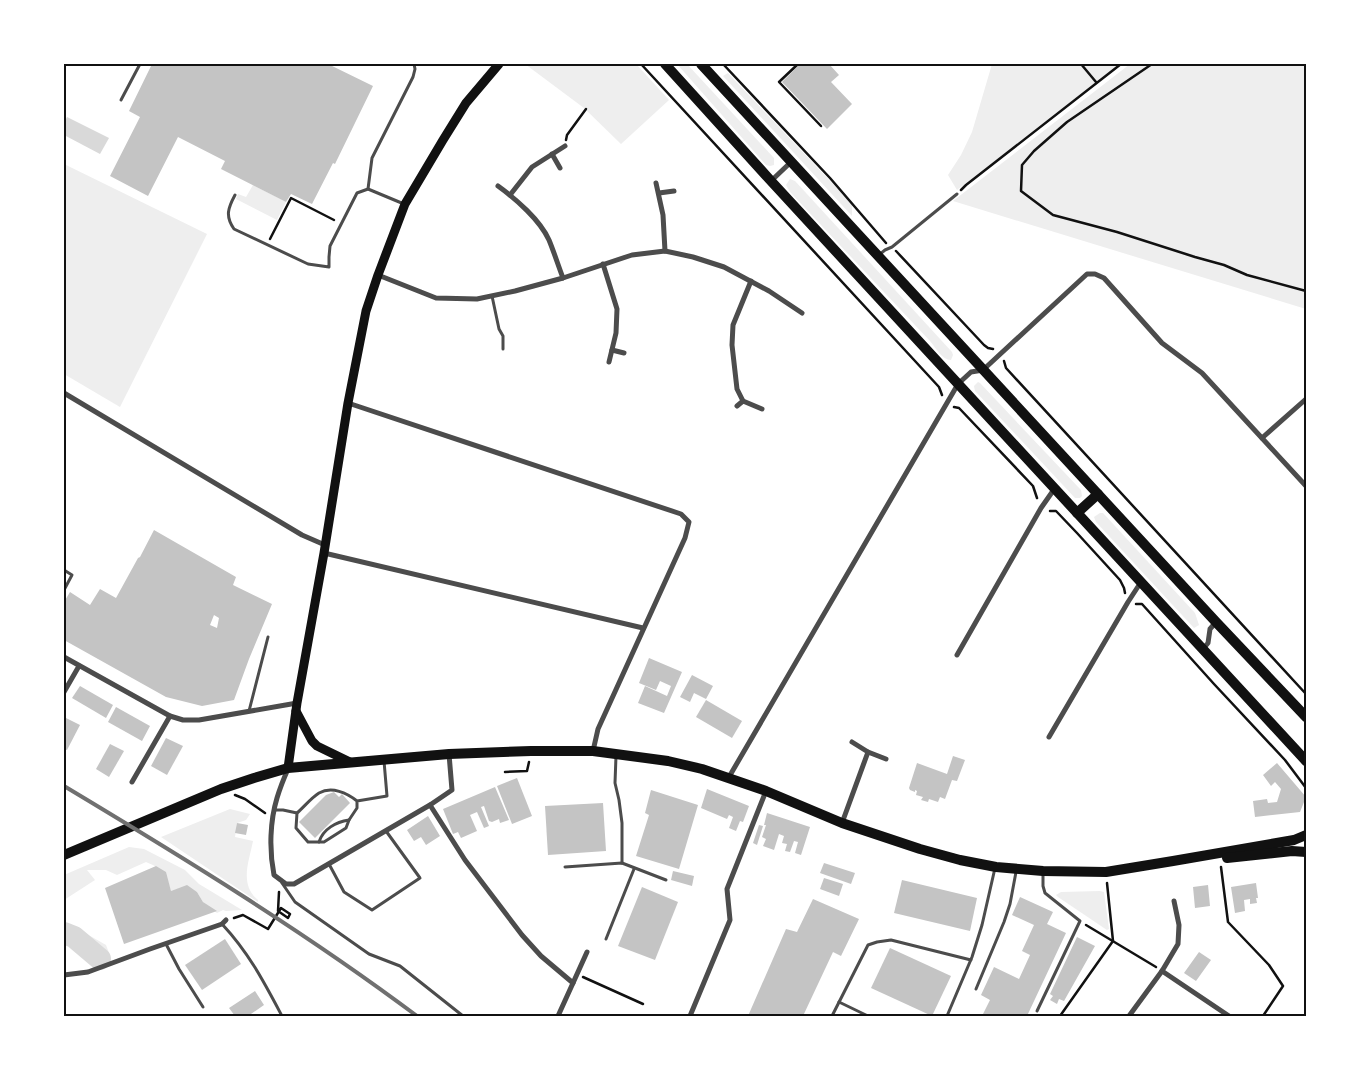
<svg xmlns="http://www.w3.org/2000/svg" width="1370" height="1080" font-family="Ubuntu,sans-serif">
	<style>
		.green { fill: #eee }
		.water { fill: #d9d9d9 }
		.lines { fill: none; stroke-linecap: round; stroke-linejoin: round }
		.river { stroke: #d9d9d9; stroke-width: 22 }
		.building { fill: #c4c4c4; fill-rule: evenodd }
		.path { stroke: #111; stroke-width: 2.5 }
		.service { stroke: #4c4c4c; stroke-width: 3 }
		.minor { stroke: #4c4c4c; stroke-width: 5 }
		.secondary { stroke: #111; stroke-width: 9 }
		.primary { stroke: #111; stroke-width: 10 }
		.trunk { stroke: #111; stroke-width: 10 }
		.rail { stroke: #707070; stroke-width: 4 }
		.neatline { fill: none; stroke: #111; stroke-width: 2 }
	</style>
	<rect width="100%" height="100%" fill="#fff"/>
	<g class="green">
		<path d="M525,64H636L669,100L621,144L584,108Z"/>
		<path d="M677,64H687L774,158V165L770,166L766,165Z"/>
		<path d="M992,64H1121L957,190L948,175L961,155L972,132Z"/>
		<path d="M1130,64H1306V309L953,201Z"/>
		<path d="M728,73L852,204V216L723,76Z"/>
		<path d="M64,164L207,234L120,407L64,374Z"/>
		<path d="M790,179L795,181L952,352L953,355L951,360C942,360 936,348 930,341L790,192L786,185Z"/>
		<path d="M253,185L286,202L277,220L236,199L238,194L246,197Z"/>
		<path d="M978,382L980,383L1081,490L1082,496L1080,498H1075L975,391L974,386Z"/>
		<path d="M1100,513H1103L1195,613L1199,625L1194,628L1096,522L1094,517Z"/>
		<path d="M230,809L250,814L246,820L237,823L235,837L253,841C249,862 239,884 258,900V902L161,837Z"/>
		<path d="M129,847L144,849L185,870L199,884L242,910L226,911L223,910L217,913L203,902L197,892L187,886L171,891C165,871 165,870 146,862L117,875L106,870H87L95,880L64,900V875Z"/>
		<path d="M1100,891L1104,892L1109,929L1107,930L1058,897L1056,895L1061,892Z"/>
		<path d="M64,922L78,929L106,945L109,953L104,959L72,935L64,931Z"/>
	</g>
	<path class="water" d="M67,117L109,138L100,154L64,135V123Z"/>
	<g class="lines">
		<path class="river" d="M64,933L74,937L100,959"/>
	</g>
	<g class="building">
		<path d="M152,64H328L373,86L335,164L333,163L312,204L291,194L286,202L221,169L225,161L178,137L148,196L110,176L140,117L129,111Z"/>
		<path d="M800,64H829L839,75L831,82L852,104L827,129L782,82Z"/>
		<path d="M154,530L236,577L233,585L272,604L249,659L234,700L202,706L166,697L64,640V602L70,592L90,605L100,589L116,598L138,558L140,557ZM214,615L219,618L217,628L210,625Z"/>
		<path d="M649,658L682,672L664,713L638,703L645,686L667,696L671,686L660,681L656,690L639,683Z"/>
		<path d="M692,675L713,686L706,699L694,693L690,702L680,697Z"/>
		<path d="M80,686L113,705L106,718L72,698Z"/>
		<path d="M706,700L742,721L732,738L696,717Z"/>
		<path d="M116,707L150,726L142,741L108,722Z"/>
		<path d="M66,718L80,725L67,750L64,749V722Z"/>
		<path d="M166,738L183,746L167,775L151,766Z"/>
		<path d="M110,744L124,751L109,777L96,769Z"/>
		<path d="M953,756L965,760L957,781L952,780L945,799L940,797L938,802L929,799L928,802L921,800L923,797L916,795L917,791L915,790V792L910,790L909,788L917,763L947,774Z"/>
		<path d="M1277,763L1306,797L1300,812L1255,817L1253,801L1267,799L1268,803L1277,802L1281,789L1275,782L1271,786L1263,775Z"/>
		<path d="M517,778L532,816L512,824L497,786Z"/>
		<path d="M495,787L509,820L500,823L499,819L492,822L489,821L484,806L481,807L489,826L484,828L477,812L470,815L477,831L461,838L458,832L453,834L443,809Z"/>
		<path d="M707,789L749,806L743,822L740,821L736,831L729,828L733,817L729,815L727,819L701,808Z"/>
		<path d="M651,790L698,805L679,869L636,856L649,815L645,813Z"/>
		<path d="M334,792L339,797L342,794L350,803L315,838L299,822L326,795Z"/>
		<path d="M603,803L606,851L548,855L545,806Z"/>
		<path d="M767,813L810,827L801,855L795,853L798,842L794,841L790,852L785,851L787,844L782,843L784,836L779,834L774,850L763,846L766,839L762,837L766,825H764Z"/>
		<path d="M428,816L440,836L426,845L421,837L414,841L407,830Z"/>
		<path d="M237,823L248,825L246,835L235,833Z"/>
		<path d="M759,825L763,826L757,845L753,843Z"/>
		<path d="M824,863L855,873L851,884L820,873Z"/>
		<path d="M156,866L166,872L171,891L187,885L197,892L203,902L217,911L124,944L105,888Z"/>
		<path d="M673,871L694,876L692,886L671,880Z"/>
		<path d="M824,878L843,884L839,896L820,889Z"/>
		<path d="M902,880L977,898L970,931L894,913Z"/>
		<path d="M1256,883L1258,898H1256L1257,903L1250,904V899L1244,900L1245,911L1235,913L1231,887Z"/>
		<path d="M1208,885L1210,906L1195,908L1193,887Z"/>
		<path d="M642,887L678,902L655,960L618,946Z"/>
		<path d="M1020,897L1053,912L1047,924L1066,933L1027,1016H982L990,1000L981,995L994,967L1019,979L1030,955L1022,951L1034,925L1012,915Z"/>
		<path d="M813,899L859,919L841,956L833,952L803,1016H748L786,929L797,932Z"/>
		<path d="M1077,937L1095,946L1064,1001L1059,999L1057,1004L1050,1000L1053,996L1050,994Z"/>
		<path d="M225,939L241,964L202,990L185,965Z"/>
		<path d="M890,948L951,976L932,1016L871,988Z"/>
		<path d="M1199,952L1211,960L1196,981L1184,973Z"/>
		<path d="M255,991L264,1005L248,1016H235L229,1008Z"/>
	</g>
	<g class="lines">
		<g class="path">
			<path d="M641,64L939,387L942,395"/>
			<path d="M723,64L830,178L886,243"/>
			<path d="M798,64L779,82L821,126"/>
			<path d="M1081,64L1096,82"/>
			<path d="M1152,64L1067,122L1034,151L1022,165L1021,191L1053,215L1117,232L1195,257L1224,265L1247,275L1306,291"/>
			<path d="M566,140L567,135L586,109"/>
			<path d="M961,190L966,185L1121,64"/>
			<path d="M270,239L291,198L334,220"/>
			<path d="M896,251L984,345L988,348L993,349"/>
			<path d="M1004,361L1006,368L1306,694"/>
			<path d="M954,407L959,408L1033,486L1037,498"/>
			<path d="M1050,511H1056L1077,533L1120,580L1124,588L1125,593"/>
			<path d="M1136,604H1142L1214,684L1285,760L1306,788"/>
			<path d="M505,772L527,771L529,762"/>
			<path d="M235,795L245,799L265,813"/>
			<path d="M1221,867L1228,922L1269,965L1283,986L1263,1016"/>
			<path d="M234,918L243,915L268,929L281,908L290,914L288,918L278,911L279,892"/>
			<path d="M1086,925L1156,967"/>
			<path d="M583,977L643,1004"/>
			<path d="M1060,1016L1113,941L1107,883"/>
		</g>
		<g class="service">
			<path d="M121,100L140,64"/>
			<path d="M368,189L372,158L413,77L415,69L414,64"/>
			<path d="M235,195C228,208 225,216 234,229L308,264L329,267V257L330,246L357,193L368,189L404,204"/>
			<path d="M879,255L885,250L892,247L957,194"/>
			<path d="M492,296L499,329L503,336V349"/>
			<path d="M64,570L72,575L64,590"/>
			<path d="M249,711L268,637"/>
			<path d="M616,756L615,783L619,800L622,823V863"/>
			<path d="M357,801V808L349,820L346,828L324,842H308L296,828L297,813C304,807 311,798 319,793C332,786 347,793 357,801L387,796L384,761"/>
			<path d="M274,810H283L297,813"/>
			<path d="M319,842C323,829 336,822 349,820"/>
			<path d="M329,864L344,892L372,910L420,878L386,831"/>
			<path d="M565,867L622,863L666,880"/>
			<path d="M282,883L295,902L369,954L400,966L463,1016"/>
			<path d="M222,924C249,953 264,982 282,1016"/>
			<path d="M606,939L634,869"/>
			<path d="M166,944L179,969L203,1007"/>
			<path d="M976,989L1004,922L1010,904L1016,872"/>
			<path d="M839,1002L868,1016"/>
			<path d="M1037,1011L1080,921L1045,893L1043,886V872"/>
			<path d="M832,1016L868,945L877,942L891,940L971,960"/>
			<path d="M947,1016L972,957L982,925L995,868"/>
		</g>
		<g class="minor">
			<path d="M552,154L560,168"/>
			<path d="M771,181L791,162"/>
			<path d="M656,183L663,215L665,251"/>
			<path d="M498,186C516,199 540,220 549,240C554,252 558,265 563,278"/>
			<path d="M659,193L674,191"/>
			<path d="M510,195L532,167L565,146"/>
			<path d="M603,264L617,309L616,333L609,362"/>
			<path d="M378,275L436,298L477,299L515,291L563,278L632,255L665,251L693,257L724,267L769,291L802,313"/>
			<path d="M612,350L624,353"/>
			<path d="M64,393L302,535L325,545"/>
			<path d="M743,401L737,389L732,345L733,325L751,281"/>
			<path d="M348,403L681,514L689,522L685,538L598,729L593,751"/>
			<path d="M737,406L743,401L762,409"/>
			<path d="M1262,438L1306,399"/>
			<path d="M324,553L643,628"/>
			<path d="M1203,649L1208,643L1210,629L1216,622"/>
			<path d="M957,655L1041,508L1055,488"/>
			<path d="M64,657L170,716L183,720H199L297,703"/>
			<path d="M64,692L79,666"/>
			<path d="M1049,737L1128,602L1141,582"/>
			<path d="M852,742L868,752"/>
			<path d="M288,769C284,778 280,788 277,798C270,821 269,850 274,875L286,884H294L430,805L452,790L449,754"/>
			<path d="M729,777L958,384L971,372L983,370L1087,274H1095L1104,278L1162,343L1202,373L1306,486"/>
			<path d="M132,782L170,716"/>
			<path d="M430,805L465,860L522,935L541,956L573,983L558,1016"/>
			<path d="M842,823L868,752L886,759"/>
			<path d="M1162,971L1229,1016"/>
			<path d="M64,975L88,972L150,949L222,924L226,920"/>
			<path d="M573,983L587,952"/>
			<path d="M690,1016L730,920L727,889L766,791"/>
			<path d="M1129,1016L1162,971L1178,944L1179,925L1174,901"/>
		</g>
		<g class="secondary">
			<path d="M296,711L312,741L317,746L350,762"/>
			<path d="M288,768L297,703L324,553L348,403L366,311L378,275L405,204L443,140L466,103L499,64"/>
		</g>
		<g class="primary">
			<path d="M64,855L221,789L254,778L288,768L449,754L531,751H593L668,761L702,769L766,791L842,823L920,849L960,860L996,867L1043,871L1106,872L1173,861L1294,840L1306,835"/>
			<path d="M1227,858L1292,851L1306,852"/>
		</g>
		<g class="trunk">
			<path d="M665,64L771,181L1306,761"/>
			<path d="M701,64L1216,622L1306,717"/>
			<path d="M1077,513L1098,494"/>
		</g>
		<path class="rail" d="M64,786C184,858 305,932 417,1016"/>
	</g>
	<rect width="1370" height="1080" fill="none" stroke="#ffffff" stroke-width="130"/>
	<rect x="65" y="65" width="1240" height="950" class="neatline"/>
</svg>
